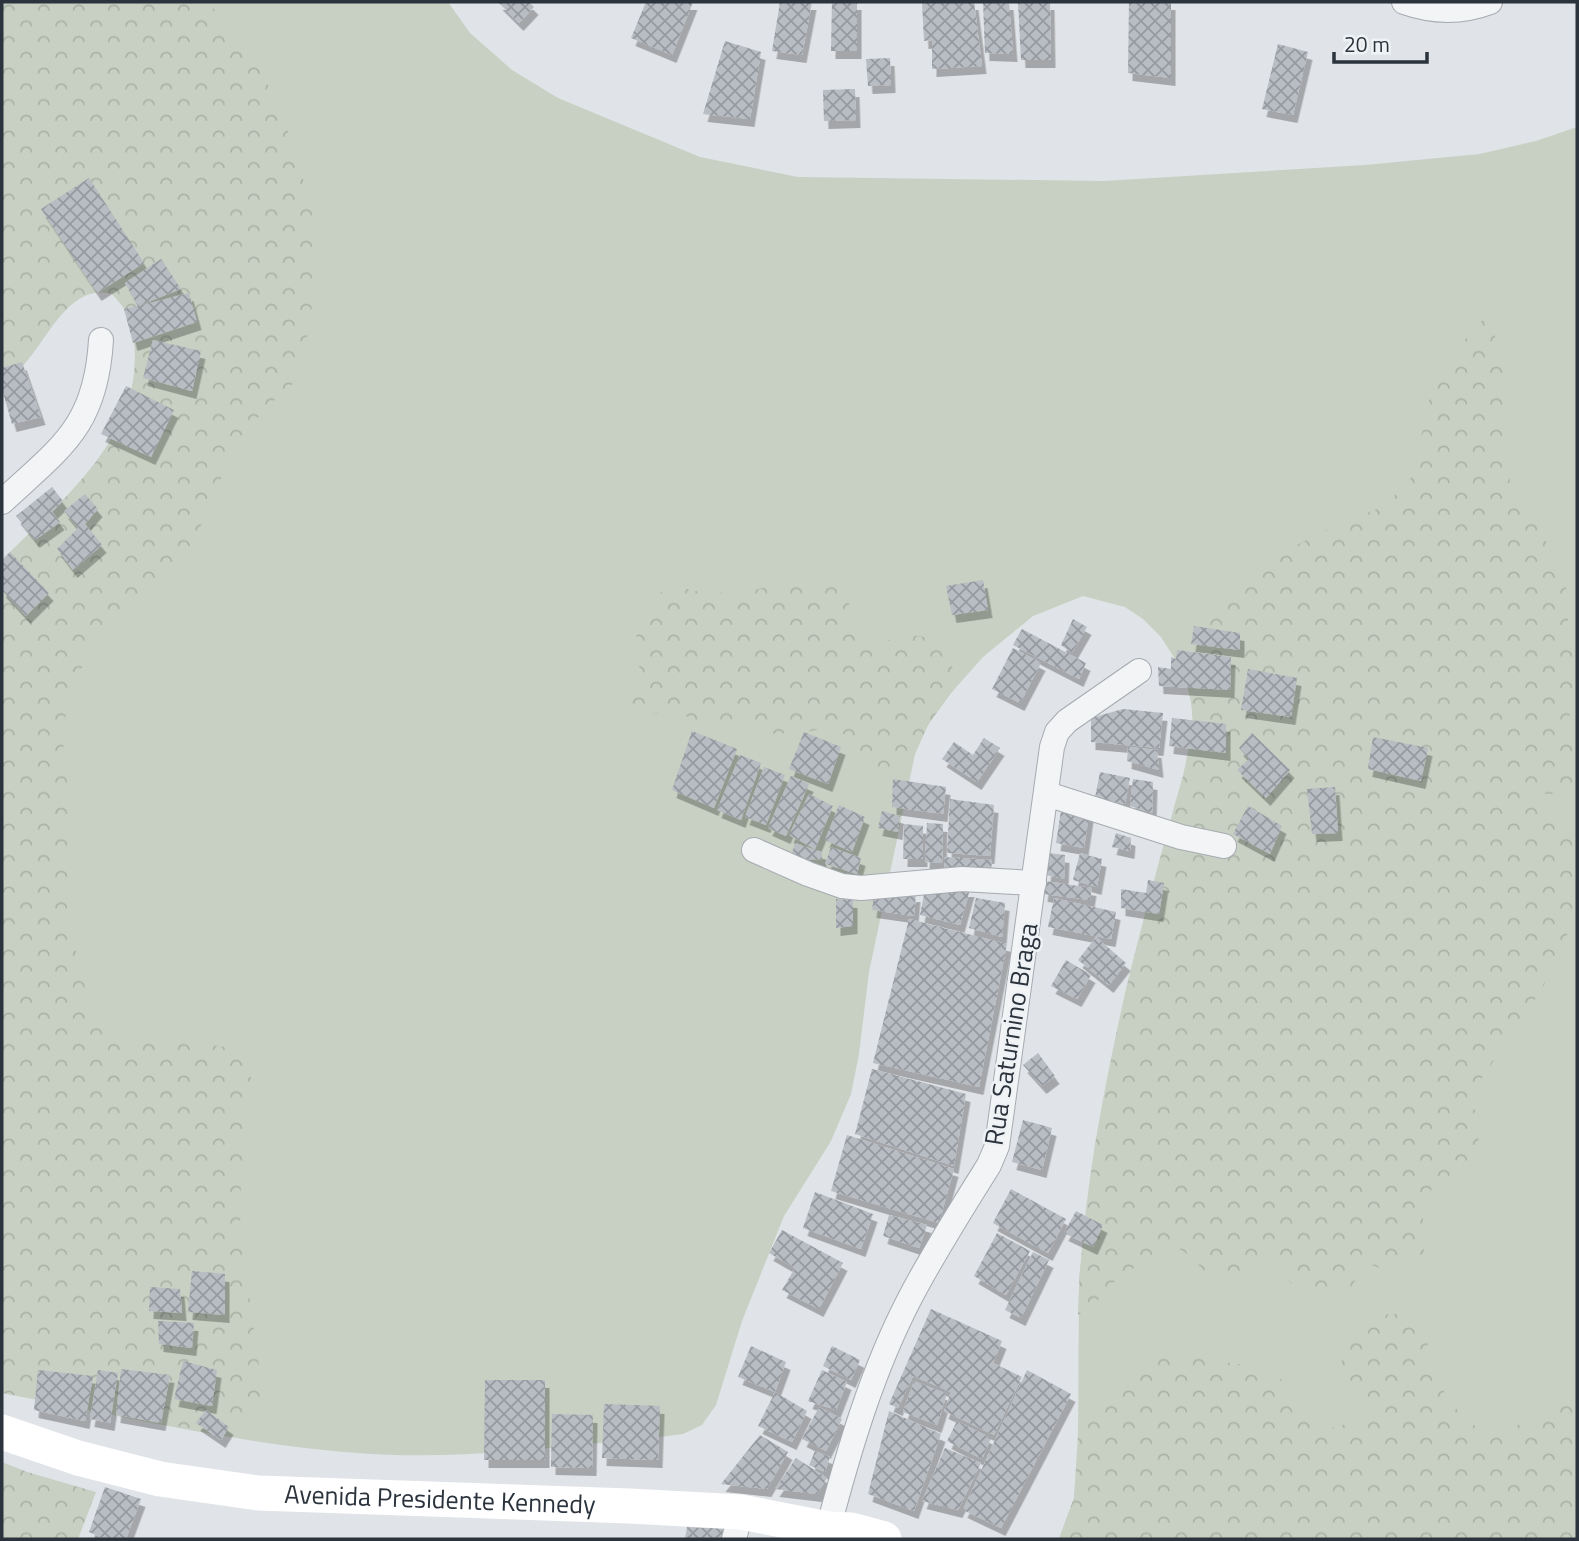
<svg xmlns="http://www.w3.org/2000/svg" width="1579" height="1541" font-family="'Titillium Web',sans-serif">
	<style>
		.grass { fill: #c7d0c2 }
		.forest { fill: url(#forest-crowns) }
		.building { fill: url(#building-cross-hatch); filter: url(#shadow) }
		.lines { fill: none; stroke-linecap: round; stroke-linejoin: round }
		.street-casing { stroke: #a6abb1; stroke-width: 26 }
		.street { stroke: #f2f4f6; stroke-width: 24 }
		.secondary { stroke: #fff; stroke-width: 35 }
		.labels { text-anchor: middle; stroke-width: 5; stroke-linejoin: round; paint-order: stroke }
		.street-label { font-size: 26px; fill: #2b333d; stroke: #eff2f5 }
	</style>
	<defs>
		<pattern id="forest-crowns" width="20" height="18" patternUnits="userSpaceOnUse" patternTransform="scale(1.75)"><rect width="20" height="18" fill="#c7d0c2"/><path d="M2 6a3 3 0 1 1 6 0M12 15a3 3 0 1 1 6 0" fill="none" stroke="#abb3a8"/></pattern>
		<pattern id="building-cross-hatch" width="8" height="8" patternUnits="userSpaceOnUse" patternTransform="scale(1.75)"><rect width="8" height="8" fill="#b8bdc3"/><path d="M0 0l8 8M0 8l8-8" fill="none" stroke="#969aa0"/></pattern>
		<filter id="shadow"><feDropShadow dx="4.5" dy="8" stdDeviation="0" flood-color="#0004"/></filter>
	</defs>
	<rect width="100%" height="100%" fill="#e0e3e7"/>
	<path class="grass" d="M2,2H448L470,33L512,70L558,98L700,157L798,177L1104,181L1365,165L1480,154L1536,141L1577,127V1539H1059L1074,1498L1078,1453L1079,1278L1095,1144L1127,986L1182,781L1193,727L1191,698L1182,670L1161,637L1143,619L1125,607L1083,596L1033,616L983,657L943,702L928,725L915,754L869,972L859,1054L851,1094L831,1141L784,1216L742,1321L716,1405L702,1425L683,1434L668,1436C564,1446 461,1461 357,1453C237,1444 119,1415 2,1393V560C57,505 135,444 135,358C135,329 133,316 112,294C74,283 52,329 33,353C23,366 12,379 2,392Z"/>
	<g class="forest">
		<path d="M2,2H208L258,62L294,145L313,216L317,274L307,337L296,381L270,404L241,436L210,502L192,551L95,645L68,692L63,741L71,819L68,864L72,937L90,1003L115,1040L184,1041L233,1048L251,1078L241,1172L240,1229L262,1388L257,1415L235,1437L2,1393V560C57,505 135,444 135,358C135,329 133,316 112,294C74,283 52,329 33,353C23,366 12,379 2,392Z"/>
		<path d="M1488,316L1503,359L1510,487L1529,513L1554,555L1566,587L1569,639H1577V701L1564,726L1577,735V795L1527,793L1538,808L1577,824V913L1542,989L1476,1087L1467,1105L1485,1116C1480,1134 1477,1153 1463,1166C1450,1177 1434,1182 1426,1198C1420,1211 1425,1237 1424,1253C1401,1267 1387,1278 1364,1259C1355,1288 1345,1302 1313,1292C1307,1290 1298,1288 1292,1284C1283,1276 1275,1264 1265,1256L1233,1277L1216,1280C1199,1269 1194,1256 1176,1247C1154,1256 1132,1267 1114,1282C1101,1293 1095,1309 1078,1315C1081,1205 1102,1096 1126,989C1140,931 1156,872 1172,815C1179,786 1191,757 1193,727C1194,707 1188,689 1182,670L1211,620L1277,555L1334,526L1385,506L1413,475L1429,400L1451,360L1472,329Z"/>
		<path d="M803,578L830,582L844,592L861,632L873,642C886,642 898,637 911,636C938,633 950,661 959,682L928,725L915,753L883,773H873L850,737L831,728L804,732L768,734L735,718C708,730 702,725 677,711C663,714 640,717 630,704C627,701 627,696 626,692L630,681L640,673L636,637L650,603L663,590L676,586L695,591L739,594Z"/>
		<path d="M1388,1314H1408L1423,1328L1437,1377L1448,1399L1467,1421L1484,1431L1506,1432L1552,1405L1577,1375V1539H1059L1074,1498L1079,1418L1112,1394L1136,1372L1163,1356L1197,1354L1234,1364H1257L1280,1378L1313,1412L1336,1429L1351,1420L1373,1419L1341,1364L1350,1337Z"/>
		<path d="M2,1462L27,1472L96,1492L78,1539H2Z"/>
	</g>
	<g class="building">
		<path d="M498,2H529L534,7L519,23Z"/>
		<path d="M646,2H693L672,55L631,38Z"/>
		<path d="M780,2H812L802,55L772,51Z"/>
		<path d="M832,2H857V51H831Z"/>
		<path d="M922,2H974L982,66L932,69V40L924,41Z"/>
		<path d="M983,2H1009L1013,54L985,53Z"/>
		<path d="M1018,2H1050L1051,60H1021Z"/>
		<path d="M1129,2H1171V78L1128,73Z"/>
		<path d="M725,41L761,52L750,119L703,114Z"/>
		<path d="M1278,44L1308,52L1293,115L1262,109Z"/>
		<path d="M890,58L891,85L868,86L866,59Z"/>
		<path d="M855,89L856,120L824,121L823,90Z"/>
		<path d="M89,178L144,263L97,293L41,209Z"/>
		<path d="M161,259L181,289L138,306L189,293L197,322L133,343L124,309L138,306L125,283Z"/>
		<path d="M153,340L201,351L192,391L143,378Z"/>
		<path d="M22,362L41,417L12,424L2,389V368Z"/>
		<path d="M126,386L174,410L151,457L101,434Z"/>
		<path d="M52,487L63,501L52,512L60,522L35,540L16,516Z"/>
		<path d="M85,494L98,509L85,524L102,545L73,570L57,549L78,528L64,511Z"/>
		<path d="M10,552L49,593L26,616L2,590V560Z"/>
		<path d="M983,580L988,610L952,615L946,586Z"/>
		<path d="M1073,619L1087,627L1072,653L1061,645Z"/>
		<path d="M1194,626L1240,633V650L1191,644Z"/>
		<path d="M1022,629L1086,663L1079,679L1013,645Z"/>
		<path d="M1013,648L1041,663L1020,703L992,689Z"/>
		<path d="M1177,650L1231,657L1230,690L1159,686L1158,667L1171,669V657L1176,659Z"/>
		<path d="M1248,669L1297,678L1291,717L1241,710Z"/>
		<path d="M1123,709L1163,713L1159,748L1091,742V718Z"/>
		<path d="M1172,718L1226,724V753L1169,746Z"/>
		<path d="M692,731L737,749L714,808L672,790Z"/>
		<path d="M804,732L841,747L828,784L789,769Z"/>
		<path d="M1252,733L1290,770L1266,798L1237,770L1249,759L1239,748Z"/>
		<path d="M1373,737L1428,748L1421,781L1368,769Z"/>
		<path d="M984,738L1000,748L977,782L942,759L954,742L973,755Z"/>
		<path d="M1128,747L1157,750L1159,770L1127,761Z"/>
		<path d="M740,755L761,763L741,820L717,810Z"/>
		<path d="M764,767L785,775L766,825L745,817Z"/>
		<path d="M1100,772L1130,778L1125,804L1095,798Z"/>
		<path d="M791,776L809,784L786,836L768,828Z"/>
		<path d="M893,779L946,787L943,814L892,807Z"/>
		<path d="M1133,779L1153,782L1152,813L1130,806Z"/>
		<path d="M1335,787L1338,833L1312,834L1307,789Z"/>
		<path d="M809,794L833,806L815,849L789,835Z"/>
		<path d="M950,799L994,805L990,856L947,853Z"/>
		<path d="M1062,804L1089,814L1084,848L1056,843Z"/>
		<path d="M839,805L865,817L852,852L825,840Z"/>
		<path d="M1248,806L1282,826L1270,854L1233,834Z"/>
		<path d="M882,811L900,816L898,832L878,828Z"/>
		<path d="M927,823L943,824L942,863L925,862Z"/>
		<path d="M904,824L923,826V859H903Z"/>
		<path d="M1116,833L1131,838L1130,851L1112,847Z"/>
		<path d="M795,843L822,852V859L790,860Z"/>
		<path d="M831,847L861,858L857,874L825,864Z"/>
		<path d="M1048,853L1065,855L1064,879L1046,875Z"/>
		<path d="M1080,853L1102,859L1097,887L1073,880Z"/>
		<path d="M944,857L992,860L991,873L945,871Z"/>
		<path d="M1148,880L1164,883L1159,914L1121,908V889L1146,893Z"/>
		<path d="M1045,881L1092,888L1090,900L1043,894Z"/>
		<path d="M970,889L960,925L920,915L925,890Z"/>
		<path d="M916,894L914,916L872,910L874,896Z"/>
		<path d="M976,898L1005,903L1002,937L969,928Z"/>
		<path d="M1054,898L1116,912L1111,939L1048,927Z"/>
		<path d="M836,899L853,900V926L836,928Z"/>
		<path d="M909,919L1007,944L979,1087L873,1063Z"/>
		<path d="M1096,937L1126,963L1109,985L1078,960Z"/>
		<path d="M1066,960L1091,975L1077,999L1051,986Z"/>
		<path d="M1038,1053L1055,1076L1042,1086L1023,1065Z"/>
		<path d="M872,1069L966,1094L954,1166L855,1134Z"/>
		<path d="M1023,1120L1052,1128L1042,1170L1012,1162Z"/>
		<path d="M847,1135L954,1169L939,1223L831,1191Z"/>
		<path d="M1011,1189L1066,1219L1048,1253L993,1223Z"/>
		<path d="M815,1192L873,1214L861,1249L803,1228Z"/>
		<path d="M1076,1211L1103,1225L1093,1247L1064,1233Z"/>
		<path d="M889,1215L927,1225L919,1248L883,1236Z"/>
		<path d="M782,1230L843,1263L819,1309L782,1290L795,1268L769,1253Z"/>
		<path d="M997,1233L1030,1251L1006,1295L974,1276Z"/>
		<path d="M1033,1252L1049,1260L1021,1318L1005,1310Z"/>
		<path d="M192,1271L225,1274V1315L188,1312Z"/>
		<path d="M150,1287L180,1289L182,1313L149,1311Z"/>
		<path d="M931,1309L1002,1341L993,1363L1022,1377L994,1435L944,1411L951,1392L913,1376L898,1408L889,1404Z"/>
		<path d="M158,1321L194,1323L192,1348L159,1344Z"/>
		<path d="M751,1346L786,1362L775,1392L738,1377Z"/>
		<path d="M832,1346L860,1360L851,1380L823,1366Z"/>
		<path d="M183,1361L217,1370L212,1406L174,1399Z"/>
		<path d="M121,1369L170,1375L161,1423L116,1415Z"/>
		<path d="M38,1370L93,1376L85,1421L34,1410Z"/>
		<path d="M98,1370L118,1373L110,1423L90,1419Z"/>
		<path d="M822,1370L847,1382L836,1410L808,1401Z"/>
		<path d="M1027,1370L1071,1394L1001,1528L963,1510Z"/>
		<path d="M485,1380H545V1460H484Z"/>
		<path d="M914,1381L947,1394L937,1425L903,1412Z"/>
		<path d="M775,1392L807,1411L792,1442L758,1426Z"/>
		<path d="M604,1404L660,1406L658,1460L602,1458Z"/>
		<path d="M819,1407L842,1419L826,1451L802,1439Z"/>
		<path d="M206,1410L229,1427L221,1440L196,1423Z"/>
		<path d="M889,1411L941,1434L914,1511L868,1494Z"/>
		<path d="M552,1414L593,1415L592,1468L551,1467Z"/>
		<path d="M957,1421L991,1438L982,1459L947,1441Z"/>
		<path d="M760,1435L788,1452L767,1489L721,1484Z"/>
		<path d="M945,1448L981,1463L958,1510L922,1501Z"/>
		<path d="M815,1451L830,1457L825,1472L809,1465Z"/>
		<path d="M796,1458L827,1478L817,1494L775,1489Z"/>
		<path d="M105,1487L141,1499L126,1539H105L89,1532Z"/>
		<path d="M687,1527L733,1529L730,1539H685Z"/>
	</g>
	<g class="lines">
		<g class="street-casing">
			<g id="street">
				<path d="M1404,2C1432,12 1461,13 1490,2"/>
				<path d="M2,502C61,447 96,427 101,340"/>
				<path d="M1047,794L1181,837L1224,846"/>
				<path d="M754,850L808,874L842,886L861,888L962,879L1034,883"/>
				<path d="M828,1529C849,1450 872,1371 910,1298C934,1252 962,1208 989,1165L997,1146L1052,747L1057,732L1067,721L1139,671"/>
				<path d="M734,1539L741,1512"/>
			</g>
		</g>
		<use href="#street" class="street"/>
		<path class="secondary" id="s1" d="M2,1432L78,1458L160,1479L258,1493L630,1506L741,1512L828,1529L851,1530L884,1539"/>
	</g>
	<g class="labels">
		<g class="street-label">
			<text transform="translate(1011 1034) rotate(-81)" y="9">Rua Saturnino Braga</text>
			<text dy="9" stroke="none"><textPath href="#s1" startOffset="446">Avenida Presidente Kennedy</textPath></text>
		</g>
	</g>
	<rect width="1579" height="1541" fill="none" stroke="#2b333d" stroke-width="7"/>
	<path d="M1334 52v10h93v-10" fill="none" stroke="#2b333d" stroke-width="3.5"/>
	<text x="1344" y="52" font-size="21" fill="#2b333d" stroke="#eff2f5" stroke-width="5" paint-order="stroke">20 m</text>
</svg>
